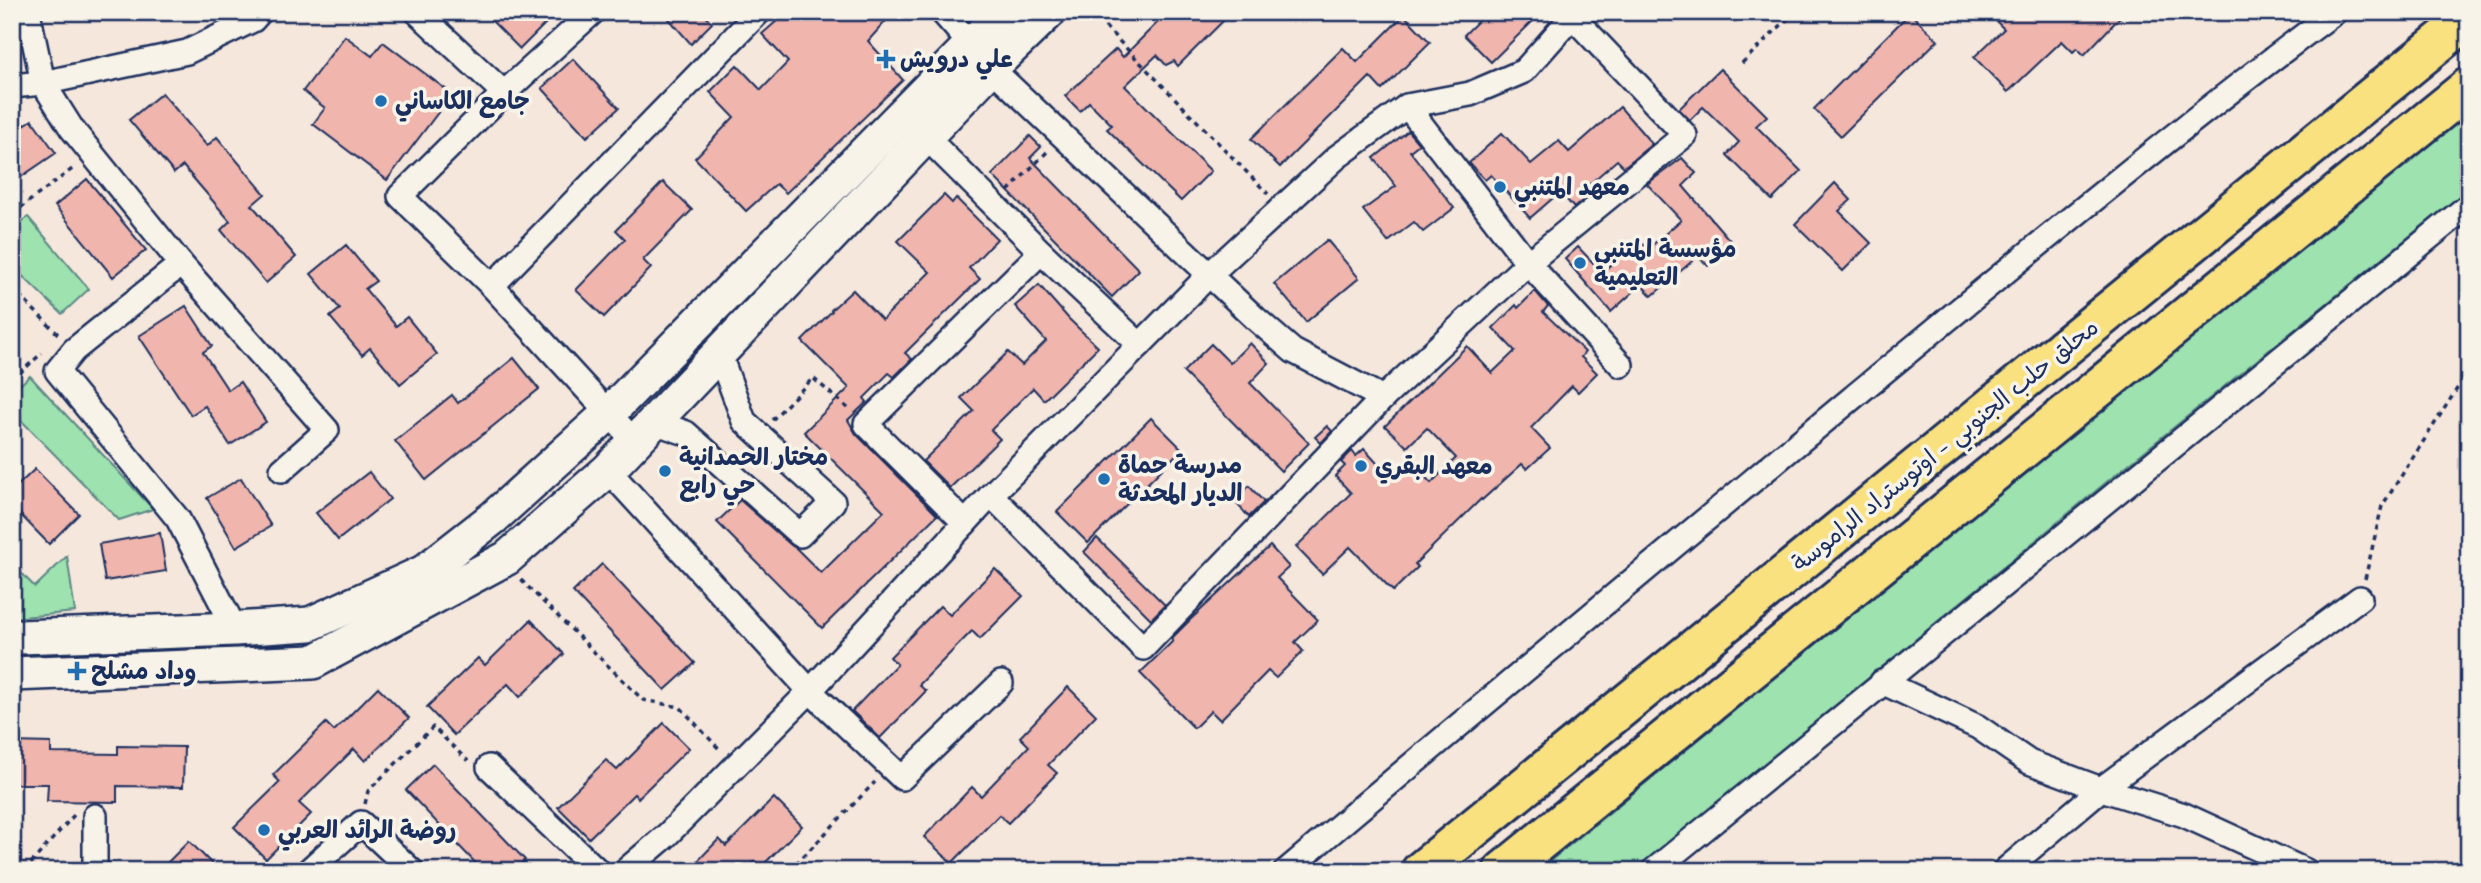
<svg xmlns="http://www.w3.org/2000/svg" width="2481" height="883" font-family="Mynerve,'Playpen Sans Arabic',sans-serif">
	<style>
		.green { fill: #9de2af; stroke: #5c8886; stroke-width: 2 }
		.building { fill: #f0b5ad; stroke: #1b2f5e; stroke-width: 2 }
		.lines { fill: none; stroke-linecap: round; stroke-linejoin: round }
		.street-casing { stroke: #1b2f5e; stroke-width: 28 }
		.secondary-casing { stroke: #1b2f5e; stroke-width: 38 }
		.highway-casing { stroke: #1b2f5e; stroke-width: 44 }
		.path { stroke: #1b2f5e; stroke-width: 3.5; stroke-dasharray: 5 5; stroke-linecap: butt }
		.street { stroke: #f7f3e8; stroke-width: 23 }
		.secondary { stroke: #f7f3e8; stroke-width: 33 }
		.highway { stroke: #fae180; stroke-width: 38 }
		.poi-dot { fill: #1f6fb2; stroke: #f7f3e8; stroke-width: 2.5 }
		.labels { text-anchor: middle; stroke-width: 7; stroke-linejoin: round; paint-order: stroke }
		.poi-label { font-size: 24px; font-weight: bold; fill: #1b2f5e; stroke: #f7f3e8; text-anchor: start }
		.street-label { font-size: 24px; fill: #1b2f5e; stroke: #f7f3e8 }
	</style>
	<rect width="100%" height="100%" fill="#f6e7dc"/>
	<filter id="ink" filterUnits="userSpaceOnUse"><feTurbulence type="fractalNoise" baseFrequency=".0143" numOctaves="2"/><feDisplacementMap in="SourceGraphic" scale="14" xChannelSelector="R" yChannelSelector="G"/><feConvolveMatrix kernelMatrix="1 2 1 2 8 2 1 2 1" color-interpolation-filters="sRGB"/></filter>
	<g filter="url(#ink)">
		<g class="green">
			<path d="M2469,110V188L2109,480L1635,871H1538Z"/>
			<path d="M28,217L89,289L62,314L12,266V228Z"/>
			<path d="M30,376L153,509L119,520L12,411V392Z"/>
			<path d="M67,556L75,612L12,618V564L35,587Z"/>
		</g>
		<g class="building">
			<path d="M483,12H537L547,22L520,49Z"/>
			<path d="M663,12H702L712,23L691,44Z"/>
			<path d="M787,12H875L885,22L868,41L903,80L786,193L776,184L746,211L695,158L734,117L710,92L737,65L761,90L788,62L762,34Z"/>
			<path d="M1168,12H1232L1178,66L1174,61L1166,65L1157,55L1125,86L1211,171L1181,201L1107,129L1112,125L1089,102L1080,111L1065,96L1116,49L1123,57Z"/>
			<path d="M1487,12H1542L1491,62L1464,35Z"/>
			<path d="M1987,12H2125L2084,55L2077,48L2073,52L2062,41L2008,92L1974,57L2004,29Z"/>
			<path d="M1910,13L1938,40L1841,136L1814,109Z"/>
			<path d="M1404,15L1430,42L1382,90L1370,77L1280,167L1251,139L1343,48L1357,62Z"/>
			<path d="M345,36L372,56L383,42L452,94L387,180L313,124L325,108L303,91Z"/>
			<path d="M573,59L619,108L587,137L542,88Z"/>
			<path d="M1720,69L1767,116L1756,126L1801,171L1772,200L1727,155L1739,142L1703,107L1690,120L1679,109Z"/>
			<path d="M162,93L207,146L217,137L265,194L252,205L296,257L266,283L221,230L230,221L183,166L174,173L129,120Z"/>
			<path d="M1620,107L1652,144L1624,167L1617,160L1586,187L1591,193L1574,208L1560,192L1530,218L1491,175L1485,180L1469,163L1502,133L1531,164L1559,141L1569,152Z"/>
			<path d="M32,120L56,153L12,183V133Z"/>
			<path d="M1408,131L1419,144L1410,151L1454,208L1423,232L1414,222L1388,242L1363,210L1396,186L1374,158Z"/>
			<path d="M1030,136L1041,147L1030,158L1139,270L1112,297L992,175Z"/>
			<path d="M1682,158L1696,173L1683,186L1733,244L1708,266L1698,256L1652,296L1641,285L1611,312L1565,259L1578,247L1602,272L1639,240L1648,249L1681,220L1647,184Z"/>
			<path d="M87,179L146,250L113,277L55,206Z"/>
			<path d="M663,182L692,210L643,260L651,268L604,317L576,290L625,239L616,230Z"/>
			<path d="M1835,183L1851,200L1839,211L1871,243L1843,271L1795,224Z"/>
			<path d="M944,195L952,203L956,198L997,239L969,268L980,279L905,353L912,359L894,377L889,373L864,398L867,402L848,420L856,434L937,515L822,628L717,522L740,500L791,545L797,549L821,573L884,511L804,432L849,388L802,341L832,311L831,310L853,290L882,320L930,272L898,241Z"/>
			<path d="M1327,240L1359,278L1306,322L1274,284Z"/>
			<path d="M346,245L376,281L365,289L396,326L407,317L437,354L400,384L370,348L362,355L330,317L340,309L311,274Z"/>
			<path d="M1039,285L1069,319L1098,347L1044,400L1033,388L991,430L1000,439L950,488L923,461L974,411L961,398L1008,352L1022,365L1046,341L1015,306Z"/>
			<path d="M1535,291L1548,306L1543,312L1585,352L1581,357L1597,373L1578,392L1572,386L1531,428L1550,448L1527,469L1522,464L1482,500L1481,499L1415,564L1418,567L1393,591L1350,547L1322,574L1296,547L1351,493L1335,476L1345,466L1341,462L1352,451L1356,456L1364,449L1390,477L1408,459L1431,483L1456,458L1427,428L1407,447L1385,426L1467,346L1492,373L1515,351L1493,328L1516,305L1518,308Z"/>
			<path d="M186,306L212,346L203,352L228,390L240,382L266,422L230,445L205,406L191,415L139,336Z"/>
			<path d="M1250,343L1269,363L1250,383L1309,443L1281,471L1183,372L1211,344L1230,363Z"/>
			<path d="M514,358L539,389L426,480L395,441L452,395L458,403Z"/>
			<path d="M1151,418L1182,449L1088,543L1057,512Z"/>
			<path d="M1327,426L1332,431L1321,443L1315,437Z"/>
			<path d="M35,469L79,514L49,544L12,506V491Z"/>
			<path d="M369,472L390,499L338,540L316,513Z"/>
			<path d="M241,478L271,526L236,547L207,498Z"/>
			<path d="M1249,486L1264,502L1249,517L1234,501Z"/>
			<path d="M160,533L166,571L105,581L99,544Z"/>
			<path d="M1097,538L1165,605L1151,619L1084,552Z"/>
			<path d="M1270,546L1289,567L1277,578L1318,620L1295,642L1303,651L1276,678L1268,671L1220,720L1211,711L1194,728L1140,673L1173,641L1171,639L1191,619Z"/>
			<path d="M602,564L695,663L665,690L573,592Z"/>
			<path d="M995,569L1023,596L980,639L972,631L919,685L926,691L880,738L852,711L897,664L890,657L940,606L950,615Z"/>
			<path d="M531,620L564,654L520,697L508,684L454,735L427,707L478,658L485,665Z"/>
			<path d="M378,687L409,718L365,761L354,749L299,803L311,814L266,859L234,827L280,782L273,775L326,723L334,731Z"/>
			<path d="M1068,687L1096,715L1048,765L1057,773L1008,823L999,815L952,863L924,837L972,787L981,796L1029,746L1020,737Z"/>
			<path d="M664,723L689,748L638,798L634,794L589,838L558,807L606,760L617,770Z"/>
			<path d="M12,742L51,743V753L118,754V746L184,747L183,787L117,786V802L47,801L48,784H12Z"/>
			<path d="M433,764L525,860L514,871H483L406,790Z"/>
			<path d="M774,798L802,826L761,867L755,861L745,871H688L719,839L726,846Z"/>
			<path d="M189,841L219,871H159Z"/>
		</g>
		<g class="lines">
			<g class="street-casing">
				<g id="street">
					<path d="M28,12L43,83L72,129L181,264L327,430L282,470"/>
					<path d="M417,12L504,93"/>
					<path d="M593,12L504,93L400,196L492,286L635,442"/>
					<path d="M942,12L991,68L1255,318L1293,351L1383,398L1528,263L1685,135L1572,16"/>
					<path d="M12,86L43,83L187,52L253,20L260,12"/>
					<path d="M1407,106L1528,263L1621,365"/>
					<path d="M926,137L1041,252"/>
					<path d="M181,264L74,350L57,371L178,519L235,629"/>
					<path d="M492,286L759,12"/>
					<path d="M654,422L686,433L800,535L833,502L744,421L719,353"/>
					<path d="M608,470L810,691L902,778L1001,683"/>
					<path d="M991,495L1143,648L1383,398"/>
					<path d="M965,523L866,424L1041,252L1140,345"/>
					<path d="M1882,682L1978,727L2029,762L2101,789L2184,815L2306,871"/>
					<path d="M489,767L598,871"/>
					<path d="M95,871V816"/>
					<path d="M308,871L361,823L412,871"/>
					<path d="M625,871L666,836L810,691L991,495L1210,274L1337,157L1407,106L1470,94L1524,71L1576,12"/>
					<path d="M1286,871C1473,712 1662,556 1851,399C2010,268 2169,135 2335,12"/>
					<path d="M1653,871L2469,205"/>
					<path d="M2004,871L2101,789L2360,598"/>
				</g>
			</g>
			<g class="secondary-casing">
				<g id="secondary">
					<path d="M12,635L19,637L235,629L310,624L424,572L493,518L608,414L1003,12"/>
					<path d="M12,674L313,662L507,558L608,470L991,68L1049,12"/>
				</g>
			</g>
			<g class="highway-casing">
				<g id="highway">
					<path d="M1421,871L2469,18"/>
					<path d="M1503,871L2469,87"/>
				</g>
			</g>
			<g class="path">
				<path d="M1091,12L1268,194"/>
				<path d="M1742,63L1795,12"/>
				<path d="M1008,191L1047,152"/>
				<path d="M12,214L75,167"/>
				<path d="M12,288L60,336"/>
				<path d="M12,380L42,353"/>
				<path d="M772,420L813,378L850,410"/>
				<path d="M2365,579L2382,506L2469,370"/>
				<path d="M521,580L643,700L680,707L721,751"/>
				<path d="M365,804L368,791L433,727L468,761"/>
				<path d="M24,871L74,815"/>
				<path d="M789,871L875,782"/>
			</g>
			<use href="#street" class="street"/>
			<use href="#secondary" class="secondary"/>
			<use href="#highway" class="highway"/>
		</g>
	</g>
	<g class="poi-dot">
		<path d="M882.5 48.5h7v7h7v7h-7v7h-7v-7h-7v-7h7z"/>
		<circle cx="381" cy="101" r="7"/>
		<circle cx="1500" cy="187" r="7"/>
		<circle cx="1580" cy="263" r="7"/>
		<circle cx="1361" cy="466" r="7"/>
		<circle cx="665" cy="471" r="7"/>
		<circle cx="1104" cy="479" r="7"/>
		<path d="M73.5 660.5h7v7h7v7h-7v7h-7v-7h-7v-7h7z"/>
		<circle cx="264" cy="830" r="7"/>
	</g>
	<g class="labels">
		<g class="poi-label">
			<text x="900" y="67">علي درويش</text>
			<text x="395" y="109">جامع الكاساني</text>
			<text x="1514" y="195">معهد المتنبي</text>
			<text x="1594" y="257">مؤسسة المتنبي<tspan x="1594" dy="28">التعليمية</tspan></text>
			<text x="679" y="465">مختار الحمدانية<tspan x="679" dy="28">حي رابع</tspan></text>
			<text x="1118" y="473">مدرسة حماة<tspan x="1118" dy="28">الديار المحدثة</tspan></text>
			<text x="1375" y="474">معهد البقري</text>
			<text x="91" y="679">وداد مشلح</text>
			<text x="278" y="838">روضة الرائد العربي</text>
		</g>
		<g class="street-label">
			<text transform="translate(1945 445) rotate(-39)" y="8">محلق حلب الجنوبي - اوتوستراد الراموسة</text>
		</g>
	</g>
	<rect width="2481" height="883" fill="none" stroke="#f7f3e8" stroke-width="42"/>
	<rect x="21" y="21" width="2439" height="841" fill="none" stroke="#1b2f5e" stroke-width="2.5" filter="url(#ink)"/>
</svg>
